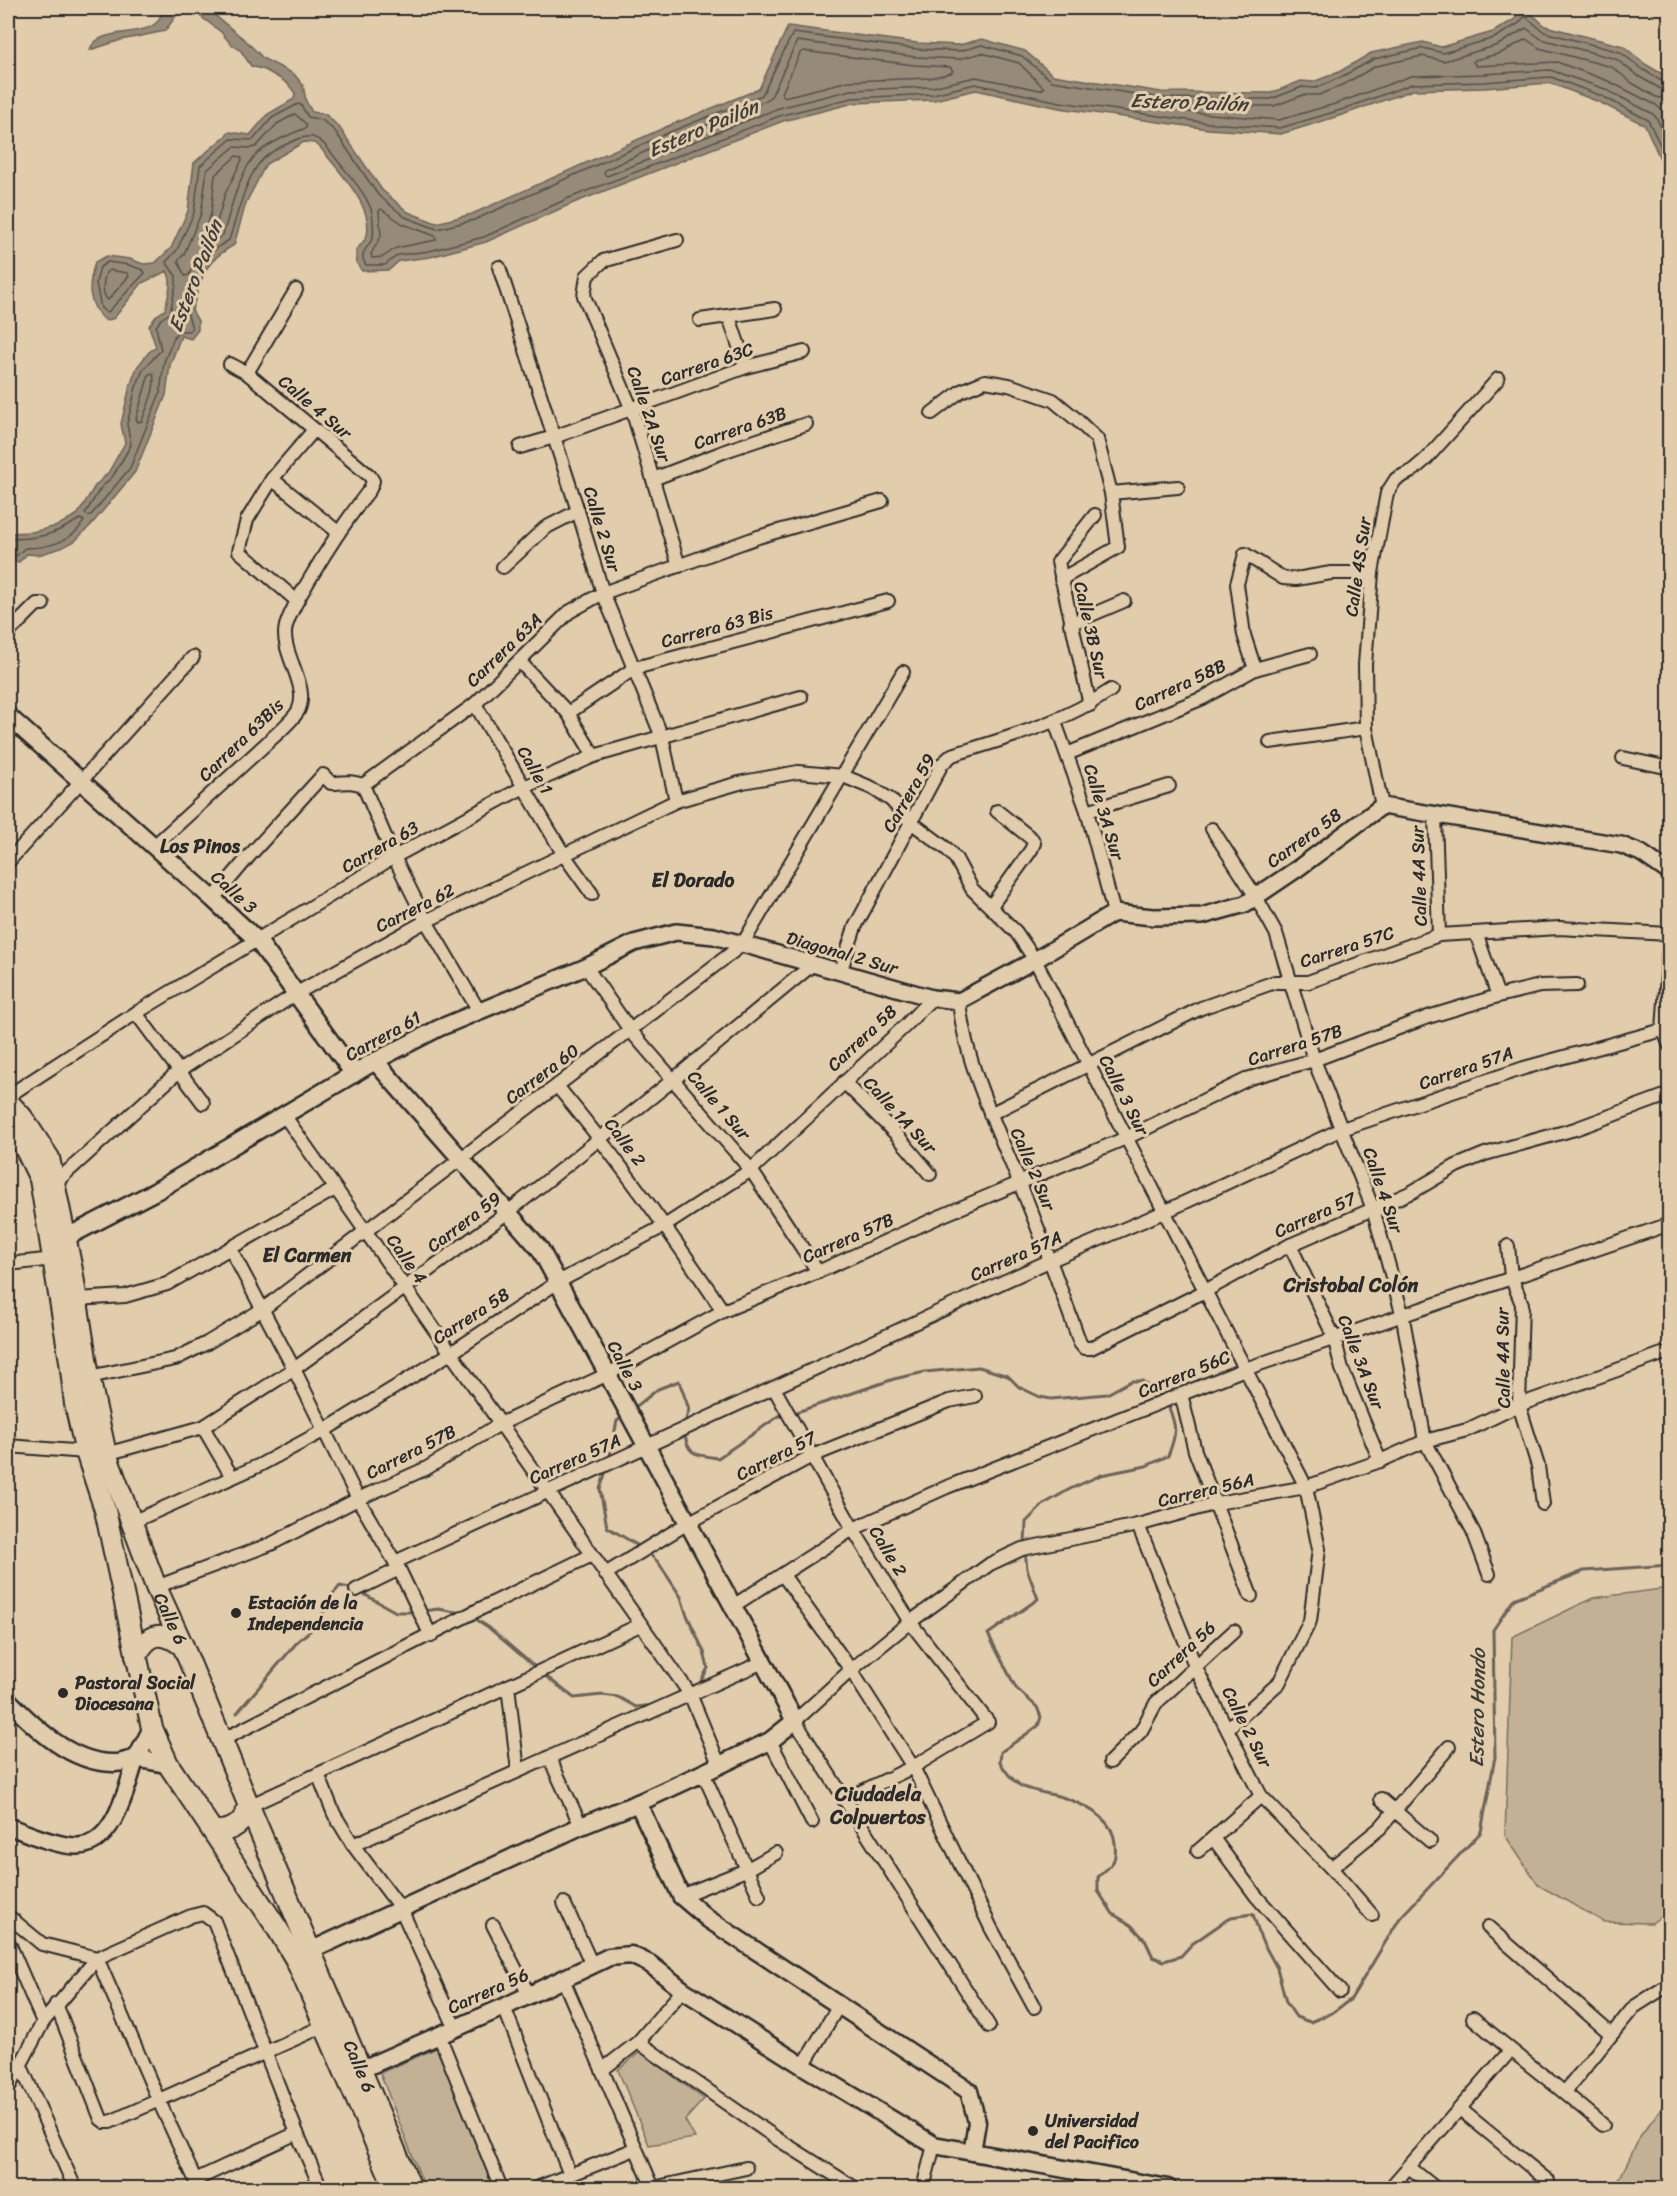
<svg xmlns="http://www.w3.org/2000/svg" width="1677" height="2196" font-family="Sriracha,sans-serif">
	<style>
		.green { fill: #c3b196; stroke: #776e60; stroke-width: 1.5 }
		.water { fill: #968a78; stroke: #6b6459; stroke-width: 1.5 }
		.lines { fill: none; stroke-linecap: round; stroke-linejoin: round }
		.shore { stroke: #56514a; stroke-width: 1.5 }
		.stream { stroke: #6b6459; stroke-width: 3 }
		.minor-casing { stroke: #2b2b2b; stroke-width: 16 }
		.tertiary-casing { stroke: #2b2b2b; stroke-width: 20 }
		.secondary-casing { stroke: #2b2b2b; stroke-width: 21 }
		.trunk-casing { stroke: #2b2b2b; stroke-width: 24 }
		.minor { stroke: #e1ccab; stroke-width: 12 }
		.tertiary { stroke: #e1ccab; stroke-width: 15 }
		.secondary { stroke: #e1ccab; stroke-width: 16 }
		.trunk { stroke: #e1ccab; stroke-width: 20 }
		.poi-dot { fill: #2b2b2b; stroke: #e1ccab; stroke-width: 2 }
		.labels { text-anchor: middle; stroke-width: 6; stroke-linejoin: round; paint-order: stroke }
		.street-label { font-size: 18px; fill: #2b2b2b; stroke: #e1ccab }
		.poi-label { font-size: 18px; font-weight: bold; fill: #2b2b2b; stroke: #e1ccab; text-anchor: start }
		.water-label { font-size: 20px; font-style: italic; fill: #403e3a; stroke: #e1ccab }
		.neighbourhood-label { font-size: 20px; font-weight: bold; fill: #2b2b2b; stroke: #e1ccab }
	</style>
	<rect width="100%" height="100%" fill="#e1ccab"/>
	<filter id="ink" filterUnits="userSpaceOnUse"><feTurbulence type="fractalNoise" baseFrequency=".0167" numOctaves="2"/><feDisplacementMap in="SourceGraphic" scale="12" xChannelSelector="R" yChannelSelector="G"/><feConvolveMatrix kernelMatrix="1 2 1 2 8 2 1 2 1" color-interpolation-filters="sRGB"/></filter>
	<g filter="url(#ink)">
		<g class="green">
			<path d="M1669,1588V1910L1652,1923L1604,1922L1538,1885L1505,1835L1512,1637L1593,1598Z"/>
			<path d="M439,2047L496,2188H425L380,2073Z"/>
			<path d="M640,2052L704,2099L685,2120L695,2138L649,2145L618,2070Z"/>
			<path d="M1669,2098V2188H1615L1641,2135Z"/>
		</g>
		<path class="water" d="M155,8H202L207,9L245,40L264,59L294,74L303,85L306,101L312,112L325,114L339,127L382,190L408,212L436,223L472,214L668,126L759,89L788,26L917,43L959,45L982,39L1025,51L1053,75L1161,92L1271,93L1301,81L1313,82L1339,72L1371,53L1423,42L1441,47L1493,32L1515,19L1519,8H1529L1532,14L1545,26L1623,46L1645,64L1669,78V179L1645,125L1599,102L1550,83L1484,88L1413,90L1342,115L1281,134L1208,129L1059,108L976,90L934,100L854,103L783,121L571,204L486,242L430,257L399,261L389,270L362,271L356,262V250C360,246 365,241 367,235C374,205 336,169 320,147L314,143L304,142L266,164L246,203L234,245C202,263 202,278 192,310L198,321V330L191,339L181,336L170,365L166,395L135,472L91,525L75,541L61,548L38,555L27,554L19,562H8V533L32,532L57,526L78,514L95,486L108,473L125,443L121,424L130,386L137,367L149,352L156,347L149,326L157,315L165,310C167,298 174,283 167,271L142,283L114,318L106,321C86,304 88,285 95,262L107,256L130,259L143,264L155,263L171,248L188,211L194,163L230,132L250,135L268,114L294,99L295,93L288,84L279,78L265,70L251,66L241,51L230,43L221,32L196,13H178L165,31L121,40L90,50C97,23 158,42 161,13Z"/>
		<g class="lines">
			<g class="shore">
				<path d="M797,41L916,57L959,59L982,53L1019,63L1044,88L1040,90L976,77L932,87L851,90L779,108L607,176L604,174L605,170L673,139L767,100L772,95Z"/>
				<path d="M803,51L914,65L950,67L953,71L951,73L930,78L849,81L784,97L782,93L800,53Z"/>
				<path d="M1670,83H1665L1642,69L1620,52L1544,32L1525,16L1518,24L1494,38L1443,53L1423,48L1374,59L1341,77L1316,88L1302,87L1271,99L1161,98L1052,81L1022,56L982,45L960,51L917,49L793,33L762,95L670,132L474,220L437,229L405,217L378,195L335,131L322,120L308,117L301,105L298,104L272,118L253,140L231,139L200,166L194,213L177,250L166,262L176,276V284L170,313L161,319L156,327L161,350L143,370L136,387L127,424L131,445L113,476L100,489L85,514L88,516L91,515L130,468L160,393L164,362L175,335L180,331H189L192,328L186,309L202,263L215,249L229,240C237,217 245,178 262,160C269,153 280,147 289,143C316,129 321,140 337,160C349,175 364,191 371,209C373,216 374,230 373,237C369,248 357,253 366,265H385L398,255L429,251L484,237L569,198L782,115L852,98L933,94L975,84L1060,102L1209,123L1280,128L1341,110L1412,84L1484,82L1551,77L1602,96L1648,120L1670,165"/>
				<path d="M1670,91L1661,89L1638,76L1616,59L1541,39L1526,28L1498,45L1444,61L1422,56L1376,66L1344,84L1319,95H1303L1274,106H1188L1185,109L1187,112L1279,120L1338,103L1411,76L1484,74L1550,70L1605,89L1653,114L1657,119L1670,147"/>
				<path d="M1670,100L1656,97L1632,83L1612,67L1539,48L1526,39L1501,53L1475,60L1473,62L1476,66L1557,62L1608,81L1656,105L1663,111L1670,124"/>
				<path d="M295,114L306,124V128C290,134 270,142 257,154C239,171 230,212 223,235C204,248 198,254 189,275L185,276L178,261L184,254L201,214L207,170L234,147L249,148L256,147L277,124Z"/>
				<path d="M236,156L241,157L242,160L225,194L215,229L206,233L204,230L211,214L215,175Z"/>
				<path d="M381,209L403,224L435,236L436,240L396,248L383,257L372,258L371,254L381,236L379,211Z"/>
				<path d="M108,262L129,265L143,270L145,273L107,313L101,308L96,283L100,267Z"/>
				<path d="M109,270L127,273L129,276L108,300C101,294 103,281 106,273Z"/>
				<path d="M153,373C157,388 147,406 142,421L138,422L136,419L149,374Z"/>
				<path d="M8,539C38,539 54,535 80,519L84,521C73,542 47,548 25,548L16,556H8"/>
			</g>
			<g class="stream">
				<path d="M632,1410L658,1389L679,1381L689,1409L685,1423"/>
				<path d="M791,1414L894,1379L925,1372L979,1367L1008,1376L1019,1387L1040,1397L1051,1399L1107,1394L1131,1381H1142L1163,1397"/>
				<path d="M685,1433C687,1456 697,1455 718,1458L779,1416L785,1415"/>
				<path d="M609,1459L617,1421L624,1416"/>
				<path d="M607,1468L600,1489L607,1527L642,1548"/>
				<path d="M1025,1544L1026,1522L1044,1504L1070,1489L1101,1475L1146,1466L1168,1456C1177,1433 1177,1428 1168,1405"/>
				<path d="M1025,1551L1027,1569L1038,1599L988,1634L1016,1688L1037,1707L1041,1717L1038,1726L1001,1752L1000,1762C1005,1771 1012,1780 1021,1786C1034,1792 1048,1793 1062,1797C1083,1804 1113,1818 1115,1843C1117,1863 1112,1864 1098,1877V1891L1113,1914L1131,1925L1145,1940L1153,1957L1164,1961L1181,1956L1192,1944L1231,1917L1253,1914L1261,1939L1277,1968L1286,2002L1296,2017L1310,2022L1332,2013L1351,1999L1400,1918L1481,1832L1495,1757L1493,1630L1514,1599L1584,1571L1670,1565"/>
				<path d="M647,1552L658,1562L681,1597L686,1613L704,1652L708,1668L700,1683L689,1688"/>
				<path d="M360,1592L396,1612H415"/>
				<path d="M424,1611L438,1609L462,1613"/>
				<path d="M471,1616L488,1627L536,1668"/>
				<path d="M543,1674L574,1698L602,1695L618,1697L636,1707L655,1705"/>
				<path d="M671,1697L683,1690"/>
				<path d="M237,1713L299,1640L318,1624L332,1595L340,1586L354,1589"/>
			</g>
			<g class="minor-casing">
				<g id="minor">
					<path d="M677,240L603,261L587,276L584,296L632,410L679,566"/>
					<path d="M499,267L578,511L603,593L662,737L676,801"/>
					<path d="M729,317L746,367"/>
					<path d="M700,320L775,309"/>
					<path d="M247,373L296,290"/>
					<path d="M932,413L961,391L985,381L1009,385L1053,400L1076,419L1097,439L1111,493L1118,547L1061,579"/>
					<path d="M520,447L554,437L746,367L804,352"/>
					<path d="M272,479L338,532"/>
					<path d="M653,479L731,449L806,424"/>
					<path d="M1111,493L1178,487"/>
					<path d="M503,567L545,528L578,511"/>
					<path d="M297,601L239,551L247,520L272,479L314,430"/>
					<path d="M1070,624L1124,601"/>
					<path d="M8,633L37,604H43"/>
					<path d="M520,662L568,713L594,756"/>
					<path d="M1255,669L1244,635L1237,584L1245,554L1283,578L1296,579L1331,573H1372"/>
					<path d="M475,704L564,855L592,894"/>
					<path d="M1090,705L1058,562L1095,515"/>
					<path d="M568,713L635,668L888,601"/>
					<path d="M1055,722L1087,811L1114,913"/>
					<path d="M1270,742L1366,728"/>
					<path d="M1067,754L1203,698L1255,669L1310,654"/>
					<path d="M1623,758L1670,768"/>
					<path d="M363,785L475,704L569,612L603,593L758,537L882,501"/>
					<path d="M363,785L394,857L426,921L479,1011"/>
					<path d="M1382,806L1366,728L1365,665L1372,573L1387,493L1396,479L1412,471L1426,459L1498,379"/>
					<path d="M1087,811L1169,786"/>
					<path d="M1435,816L1439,935"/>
					<path d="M1212,829L1256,897L1276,933L1314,1060L1373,1209L1402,1313L1425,1441L1473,1531L1489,1574"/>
					<path d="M153,847L280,731C286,725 294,718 298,711C311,686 279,652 286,626C291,609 302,592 311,577C329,546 348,518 370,489L373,481L370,476L247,373L230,364"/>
					<path d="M8,862L193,657"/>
					<path d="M213,899L250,855L323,775L331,783C346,783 347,780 363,785"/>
					<path d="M991,906L1031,850L1034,843L1032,839L997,811"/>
					<path d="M1476,933L1498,996"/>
					<path d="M1670,933L1663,1029L1670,1046"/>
					<path d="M586,967L630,1030L751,1170L818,1272"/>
					<path d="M840,973L855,927L942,764L952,755C1007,738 1063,723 1111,690"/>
					<path d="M959,1001C965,1064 996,1125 1020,1184C1042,1236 1061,1290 1080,1343L1084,1348H1091L1205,1291L1290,1245L1412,1192L1456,1166L1485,1154L1575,1129L1670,1094"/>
					<path d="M136,1013L203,1103"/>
					<path d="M844,1082L896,1134L930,1174"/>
					<path d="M557,1086C617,1158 671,1233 723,1311"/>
					<path d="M8,1096L136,1013L394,857L524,787L594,756L801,697"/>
					<path d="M990,1114L1201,1008L1275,982H1308L1439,935L1559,928L1669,934"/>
					<path d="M284,1115L690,1694L719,1764"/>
					<path d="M55,1183L179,1071L297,993L426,921L676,801L743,782L798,772L843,776L872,788L891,800L911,822L947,849L956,859L972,889L1016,932L1035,960L1306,1487L1319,1549L1310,1621L1279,1683L1228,1728"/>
					<path d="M1290,1245L1334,1337L1342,1369L1380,1461"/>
					<path d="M1508,1246L1511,1277L1522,1304L1519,1405L1538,1466L1543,1504"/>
					<path d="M230,1248L294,1369L358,1499L399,1569L431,1636"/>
					<path d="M8,1264L54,1259"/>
					<path d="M77,1299L125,1296L167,1284L335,1189"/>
					<path d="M89,1377L175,1359L207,1343L263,1309L742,945L903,672"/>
					<path d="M774,1388L853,1529L910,1622L988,1722L913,1767L844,1800"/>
					<path d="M1181,1394L1195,1451L1251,1596"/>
					<path d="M203,1427L232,1477"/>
					<path d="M8,1446L86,1452"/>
					<path d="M106,1454L203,1427L294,1369L508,1212L673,1080L812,965"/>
					<path d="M132,1522L260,1465L325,1430L451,1353L558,1282L666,1225L751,1170L906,1025L932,998"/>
					<path d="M1138,1525L1196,1668L1261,1796L1331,1868L1372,1915"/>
					<path d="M395,1562L1051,1260L1164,1212L1342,1129L1524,1068L1670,1028"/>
					<path d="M605,1574L688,1523L812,1456L949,1401L975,1396"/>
					<path d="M783,1575L851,1670L913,1767L991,1928L1034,2007"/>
					<path d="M156,1587L271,1544L358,1499L427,1468L500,1424L608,1374L723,1311L818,1272L941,1216L1126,1138L1250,1078L1314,1060L1428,1017L1498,996L1540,986L1577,985"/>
					<path d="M356,1590L399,1569"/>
					<path d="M733,1606L853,1529L947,1487L1245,1369L1670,1224"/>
					<path d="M508,1686L518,1771"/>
					<path d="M222,1740L476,1611L592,1555"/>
					<path d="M770,1741L812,1822"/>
					<path d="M549,1757L581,1826"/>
					<path d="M1110,1762L1141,1731L1156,1703L1234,1631"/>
					<path d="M703,1773L759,1896"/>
					<path d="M318,1774L334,1814L353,1845L401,1909L455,2027"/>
					<path d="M1381,1799L1430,1841"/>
					<path d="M249,1806L640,1625"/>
					<path d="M1213,1838L1256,1896L1340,1991"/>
					<path d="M353,1845L763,1662"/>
					<path d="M1198,1851L1261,1796"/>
					<path d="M1331,1868L1380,1828L1449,1747"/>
					<path d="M681,1896L746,1870L776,1853"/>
					<path d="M564,1903L592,1965"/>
					<path d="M8,1916L42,1944L97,1958L158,2099L199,2188"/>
					<path d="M493,1925L529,1995"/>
					<path d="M1488,1927L1611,2034"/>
					<path d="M8,1941L43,2022"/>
					<path d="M563,1979L653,2188"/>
					<path d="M56,2004L101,2119L105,2122H110L326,2025"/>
					<path d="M504,2007L570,2175"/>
					<path d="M1473,2018C1515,2055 1561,2088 1603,2125"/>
					<path d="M989,2026L795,1721L851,1670L910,1622L990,1564L1022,1549L1138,1525L1217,1503L1306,1487L1380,1461L1425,1441L1467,1430L1519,1405L1662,1354"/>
					<path d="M439,2035L501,2188"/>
					<path d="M638,2042L779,2140L855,2188"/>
					<path d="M20,2064L75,2188"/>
					<path d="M803,2066L839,2005"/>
					<path d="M602,2070L638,2042L683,1990"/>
					<path d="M8,2089L43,2022L97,1958L191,1916L203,1913L214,1921L297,2133L321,2188"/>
					<path d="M1565,2092L1634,2007L1670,1984"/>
					<path d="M1460,2109L1548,2181"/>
					<path d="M1409,2167L1435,2188"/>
					<path d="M195,2180L297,2133"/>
					<path d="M537,2188L635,2149"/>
					<path d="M653,2188L746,2168"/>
					<path d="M923,2188L934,2145"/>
					<path d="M1390,2188L1510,2051"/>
				</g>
			</g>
			<g class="tertiary-casing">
				<g id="tertiary">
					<path d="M375,1061L439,1028L586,967L634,943L676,932L714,936L932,998L959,1001L1035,960L1114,913L1153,917L1202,916L1245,904L1297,869L1382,806L1621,845L1641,853L1670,873"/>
					<path d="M8,1826C26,1833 59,1847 78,1846C115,1845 127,1786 136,1759"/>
				</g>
			</g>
			<g class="secondary-casing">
				<g id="secondary">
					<path d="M8,716L213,899L258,941L354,1074"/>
					<path d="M65,1238L156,1191L375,1061L540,1249L795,1721L770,1741L703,1773L638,1803L581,1826L310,1951"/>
					<path d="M8,1700C35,1728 71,1763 113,1763C121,1764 128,1759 136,1759C146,1759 158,1763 168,1764"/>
					<path d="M136,1759L152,1728"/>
					<path d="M638,1803L681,1896L708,1919L969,2091L977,2122L972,2152"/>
					<path d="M362,2069L504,2007L609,1957L631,1955L650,1964L683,1990L803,2066L934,2145L1168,2188"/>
				</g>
			</g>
			<g class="trunk-casing">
				<g id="trunk">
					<path id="s1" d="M8,1102L22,1117L49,1158L72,1270L89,1377L106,1454L156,1587L183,1646L249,1806L411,2188"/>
					<path d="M8,1123L22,1142L40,1179L70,1361L75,1404L86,1452L105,1510L152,1728L168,1764L277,1928L296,1960L395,2188"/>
					<path d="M136,1656C149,1632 162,1630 183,1646"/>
					<path d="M214,1831C233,1832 243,1824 249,1806"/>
				</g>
			</g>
			<use href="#minor" class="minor"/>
			<use href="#tertiary" class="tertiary"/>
			<use href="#secondary" class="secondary"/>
			<use href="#trunk" class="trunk"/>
		</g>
	</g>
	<g class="poi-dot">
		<circle cx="236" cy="1613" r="6"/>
		<circle cx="63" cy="1693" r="6"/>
		<circle cx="1033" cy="2131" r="6"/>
	</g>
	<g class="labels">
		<g class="street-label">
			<text transform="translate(707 364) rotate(-19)" y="6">Carrera 63C</text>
			<text transform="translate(315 407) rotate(40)" y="6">Calle 4 Sur</text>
			<text transform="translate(649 414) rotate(71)" y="6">Calle 2A Sur</text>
			<text transform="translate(740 428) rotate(-19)" y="6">Carrera 63B</text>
			<text transform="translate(602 529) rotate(73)" y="6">Calle 2 Sur</text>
			<text transform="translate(1358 567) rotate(-82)" y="6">Calle 4S Sur</text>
			<text transform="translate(717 627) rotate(-15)" y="6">Carrera 63 Bis</text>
			<text transform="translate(1091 630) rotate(77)" y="6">Calle 3B Sur</text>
			<text transform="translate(504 650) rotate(-44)" y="6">Carrera 63A</text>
			<text transform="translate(1180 685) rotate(-25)" y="6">Carrera 58B</text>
			<text transform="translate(241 740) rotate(-44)" y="6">Carrera 63Bis</text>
			<text transform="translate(535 770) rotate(60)" y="6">Calle 1</text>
			<text transform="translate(909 793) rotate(-60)" y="6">Carrera 59</text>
			<text transform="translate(1104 812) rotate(73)" y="6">Calle 3A Sur</text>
			<text transform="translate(1304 838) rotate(-36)" y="6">Carrera 58</text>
			<text transform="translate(380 847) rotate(-30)" y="6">Carrera 63</text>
			<text transform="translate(1419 876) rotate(-92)" y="6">Calle 4A Sur</text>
			<text transform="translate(234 892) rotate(42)" y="6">Calle 3</text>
			<text transform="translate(415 908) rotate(-27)" y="6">Carrera 62</text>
			<text transform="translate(1347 947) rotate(-18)" y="6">Carrera 57C</text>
			<text transform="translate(842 953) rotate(16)" y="6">Diagonal 2 Sur</text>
			<text transform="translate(383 1036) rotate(-29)" y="6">Carrera 61</text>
			<text transform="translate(862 1038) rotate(-43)" y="6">Carrera 58</text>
			<text transform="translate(1295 1045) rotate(-18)" y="6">Carrera 57B</text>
			<text transform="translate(1466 1068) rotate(-19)" y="6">Carrera 57A</text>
			<text transform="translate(542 1074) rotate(-37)" y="6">Carrera 60</text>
			<text transform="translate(1124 1095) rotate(63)" y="6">Calle 3 Sur</text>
			<text transform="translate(719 1105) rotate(49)" y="6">Calle 1 Sur</text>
			<text transform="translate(900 1115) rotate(47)" y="6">Calle 1A Sur</text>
			<text transform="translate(625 1142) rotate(53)" y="6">Calle 2</text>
			<text transform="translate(1033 1169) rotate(67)" y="6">Calle 2 Sur</text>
			<text transform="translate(1383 1190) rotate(71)" y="6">Calle 4 Sur</text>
			<text transform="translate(1315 1215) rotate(-24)" y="6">Carrera 57</text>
			<text transform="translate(464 1222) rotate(-37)" y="6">Carrera 59</text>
			<text transform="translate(848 1238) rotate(-24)" y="6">Carrera 57B</text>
			<text transform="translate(1016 1256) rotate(-24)" y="6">Carrera 57A</text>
			<text transform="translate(407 1259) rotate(55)" y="6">Calle 4</text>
			<text transform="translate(471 1316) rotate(-33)" y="6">Carrera 58</text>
			<text transform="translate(1503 1358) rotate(-91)" y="6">Calle 4A Sur</text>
			<text transform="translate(1361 1362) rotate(69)" y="6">Calle 3A Sur</text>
			<text transform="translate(625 1366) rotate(62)" y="6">Calle 3</text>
			<text transform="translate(1184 1374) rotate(-22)" y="6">Carrera 56C</text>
			<text transform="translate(411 1452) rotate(-27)" y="6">Carrera 57B</text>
			<text transform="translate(776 1456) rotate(-27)" y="6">Carrera 57</text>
			<text transform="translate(575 1459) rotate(-24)" y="6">Carrera 57A</text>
			<text transform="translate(1206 1490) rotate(-13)" y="6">Carrera 56A</text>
			<text transform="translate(888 1551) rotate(59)" y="6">Calle 2</text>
			<text dy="6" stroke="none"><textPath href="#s1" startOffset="548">Calle 6</textPath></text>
			<text transform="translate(1181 1654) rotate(-43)" y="6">Carrera 56</text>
			<text transform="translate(1247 1727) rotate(63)" y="6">Calle 2 Sur</text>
			<text transform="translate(488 1991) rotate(-24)" y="6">Carrera 56</text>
			<text dy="6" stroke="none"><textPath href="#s1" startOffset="1034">Calle 6</textPath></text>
		</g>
		<g class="poi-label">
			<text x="248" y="1609">Estación de la<tspan x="248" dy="21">Independencia</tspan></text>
			<text x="75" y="1689">Pastoral Social<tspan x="75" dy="21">Diocesana</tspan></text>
			<text x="1045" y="2127">Universidad<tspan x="1045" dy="21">del Pacifico</tspan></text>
		</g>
		<g class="water-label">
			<text transform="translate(1189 102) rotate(2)" y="7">Estero Pailón</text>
			<text transform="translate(703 128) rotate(-23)" y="7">Estero Pailón</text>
			<text transform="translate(195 276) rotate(-69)" y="7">Estero Pailón</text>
			<text transform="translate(1477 1708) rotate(-89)" y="7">Estero Hondo</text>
		</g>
		<g class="neighbourhood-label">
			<text x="200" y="853">Los Pinos</text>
			<text x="693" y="887">El Dorado</text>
			<text x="307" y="1262">El Carmen</text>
			<text x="1351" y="1292">Cristobal Colón</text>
			<text x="878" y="1801">Ciudadela<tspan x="878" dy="23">Colpuertos</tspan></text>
		</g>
	</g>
	<rect width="1677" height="2196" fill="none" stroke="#e1ccab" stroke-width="30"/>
	<rect x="15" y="15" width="1647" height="2166" fill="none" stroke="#2b2b2b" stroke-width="2" filter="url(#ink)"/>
</svg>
